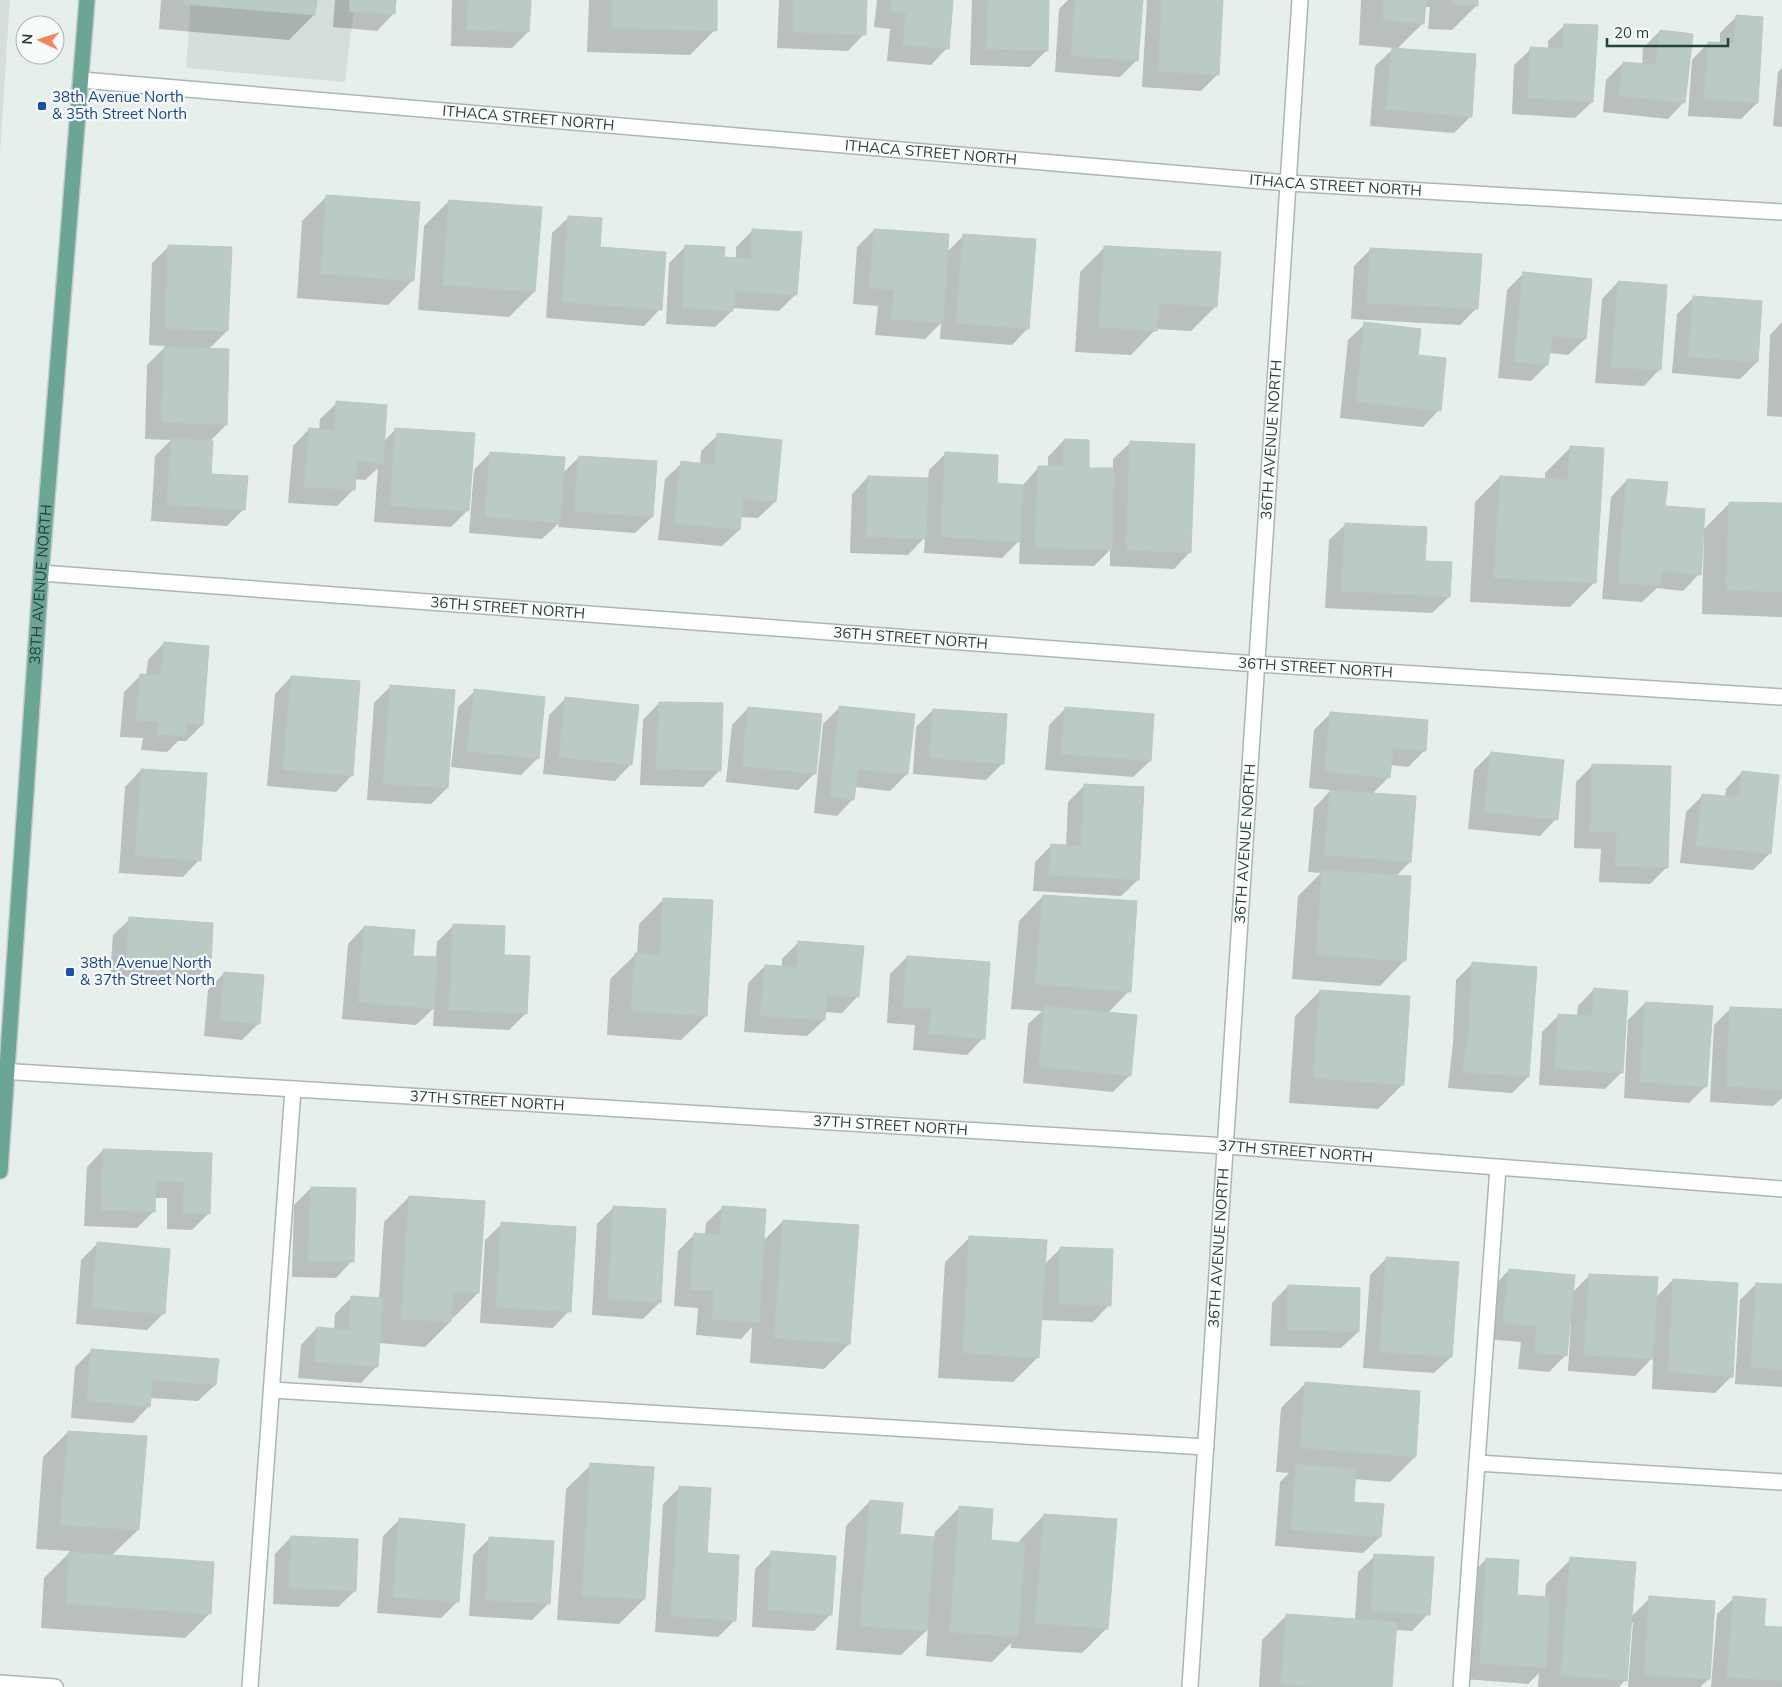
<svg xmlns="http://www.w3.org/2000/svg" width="1782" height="1687" font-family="Mulish,sans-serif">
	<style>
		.built { fill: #d4dfda }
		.shadow { fill: #0003 }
		.building { fill: #bbcac4; stroke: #b8c9c2 }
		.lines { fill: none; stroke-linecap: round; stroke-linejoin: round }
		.minor-casing { stroke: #a8b8b2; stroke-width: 18 }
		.major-casing { stroke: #c2cac8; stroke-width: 18 }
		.minor { stroke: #fff; stroke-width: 15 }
		.major { stroke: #6aa596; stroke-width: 15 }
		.transit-dot { fill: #1a4fb4; stroke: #f7fbf9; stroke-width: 2 }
		.labels { text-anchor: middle; stroke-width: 4.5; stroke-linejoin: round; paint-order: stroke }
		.transit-label { font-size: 15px; fill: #164399; stroke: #f7fbf9; text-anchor: start }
		.street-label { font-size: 15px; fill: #24423a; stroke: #f7fbf9 }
	</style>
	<rect width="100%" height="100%" fill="#e6efeb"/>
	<g class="built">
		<path d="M0,0H10L0,152Z"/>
		<path d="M191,0H355L345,82L186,68Z"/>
	</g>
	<g class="shadow">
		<path d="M161,0H315L314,15L289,40L159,29Z"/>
		<path d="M335,0H395L393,14L377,31L333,27Z"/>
		<path d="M452,0H529L528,32L512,48L451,46Z"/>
		<path d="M589,0H716L715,30L690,55L587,52Z"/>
		<path d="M779,0H865L864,34L848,51L777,48Z"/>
		<path d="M877,0H952L947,48L931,65L887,61L890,29L874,27Z"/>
		<path d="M972,0H1048L1046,51L1030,67L970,65Z"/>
		<path d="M1068,0H1142L1137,60L1120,77L1055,72L1059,9Z"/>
		<path d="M1147,0H1222L1218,74L1201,91L1142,87Z"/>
		<path d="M1361,0H1477L1476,6L1452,30L1428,29L1430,7H1424L1423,23L1397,49L1471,116L1454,133L1370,126L1375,66L1394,48L1359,45Z"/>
		<path d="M1737,16L1757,103L1741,119L1688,116L1692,60L1708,43L1720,44V33Z"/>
		<path d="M1565,25L1592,102L1575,118L1512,114L1514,65L1531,49L1548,50V41Z"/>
		<path d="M1660,31L1684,102L1668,119L1603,112L1606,80L1623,63L1642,65L1643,48Z"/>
		<path d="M1782,68V127L1773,126L1778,72Z"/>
		<path d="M327,196L413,280L388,305L297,298L302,221Z"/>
		<path d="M449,201L534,292L509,317L418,310L424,226Z"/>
		<path d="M569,217L660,309L644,326L546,318L552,233Z"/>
		<path d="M753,230L796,294L779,311L732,308V311L715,327L666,324L669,263L686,246L723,258L736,259V247Z"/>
		<path d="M874,230L946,253L964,235L1028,328L1012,345L940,339L941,323L925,339L875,335L878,306L853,304L857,247Z"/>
		<path d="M168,247L227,331L208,350L226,425L209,442L210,475L244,509L227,526L151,521L155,456L171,440L145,439L147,365L166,346L149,345L152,263Z"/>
		<path d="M1105,247L1216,306L1191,331L1156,329L1131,355L1075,352L1080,272Z"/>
		<path d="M1371,249L1477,308L1460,325L1351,319L1354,266Z"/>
		<path d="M1524,273L1585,339L1568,355L1549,353L1547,365L1531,381L1498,378L1507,290Z"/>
		<path d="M1618,282L1660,369L1644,386L1595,383L1602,299Z"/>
		<path d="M1694,297L1761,302L1757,362L1740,379L1672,373L1677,314Z"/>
		<path d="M1782,322V417L1767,416L1770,335Z"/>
		<path d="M1365,324L1417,356L1439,410L1423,427L1340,418L1348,340Z"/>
		<path d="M337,403L383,442L396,429L468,510L451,527L374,522L378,468L365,480L354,479L353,490L337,506L288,503L293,446L309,429L319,430L320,419Z"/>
		<path d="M718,435L775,502L758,518L740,517L739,530L722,546L658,540L665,479L682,463L700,464L701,451Z"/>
		<path d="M1064,440L1088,469H1113V459L1130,443L1190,552L1174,569L1110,566V550L1094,566L1019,564L1020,540L1002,558L924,553L925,537L908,555L850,553L852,494L868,477L928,479L929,470L946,453L995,484L1022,486L1039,467H1048V457Z"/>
		<path d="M1570,448L1595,582L1570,607L1470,602L1475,502L1500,477L1545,480V473Z"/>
		<path d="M490,453L562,474L579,457L652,517L635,533L558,527L559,523L542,539L469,533L474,470Z"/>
		<path d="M1627,480L1663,507L1699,574L1683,591L1657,588L1642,602L1602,599L1611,497Z"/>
		<path d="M1730,503L1782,505V617L1702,614L1704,529Z"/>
		<path d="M1346,524L1449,597L1432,613L1325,608L1329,540Z"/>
		<path d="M164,643L202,725L186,741H178L167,752L141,750L143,738L120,737L124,692L141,675H146L148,660Z"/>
		<path d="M291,677L352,775L336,792L267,786L275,694Z"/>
		<path d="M390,687L447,788L431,804L367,800L374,703Z"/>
		<path d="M475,691L538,758L521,775L451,767L458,707Z"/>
		<path d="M566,698L631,764L615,781L543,774L549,715Z"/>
		<path d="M659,703L720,770L703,787L640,785L643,720Z"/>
		<path d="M748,708L815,773L798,790L726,782L732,725Z"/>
		<path d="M839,708L913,715L907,774L890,791L855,787L853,799L837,816L814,813L823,724Z"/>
		<path d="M1065,709L1150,761L1133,777L1045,770L1049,725Z"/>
		<path d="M933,710L1003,763L986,780L913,774L916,727Z"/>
		<path d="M1331,713L1425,750L1408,767L1390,765L1389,777L1372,794L1410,862L1395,877L1404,961L1380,986L1292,979L1298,896L1321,873L1308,872L1314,808L1331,790L1309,788L1314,730Z"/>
		<path d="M1491,753L1556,819L1540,836L1468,829L1474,770Z"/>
		<path d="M1593,765L1667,867L1650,884L1599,882L1601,849L1574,848L1576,782Z"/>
		<path d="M141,770L199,860L183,877L119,873L125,787Z"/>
		<path d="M1742,772L1770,853L1753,870L1680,863L1686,812L1703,795L1725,797L1726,789Z"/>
		<path d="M1085,785L1138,880L1121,896L1033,891L1035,862L1052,845L1066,846L1068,802Z"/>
		<path d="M1043,896L1129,991L1107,1014L1130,1075L1113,1092L1023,1083L1028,1024L1042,1011L1011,1009L1019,921Z"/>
		<path d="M664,899L706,1016L681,1040L607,1035L610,979L635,955H637L639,924Z"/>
		<path d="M130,919L210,965L193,981L110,976L113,935Z"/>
		<path d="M454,925L502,956L526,1013L509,1030L433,1026L434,1008L416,1025L342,1019L348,944L364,927L411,957L436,958L437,942Z"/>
		<path d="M799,942L858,996L842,1013L825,1012L824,1020L807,1036L744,1032L748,983L765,966L782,967V959Z"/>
		<path d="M907,957L983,1038L967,1055L913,1050L915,1025L887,1023L890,974Z"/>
		<path d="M1472,964L1528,1077L1512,1093L1448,1088L1453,1043L1456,980Z"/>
		<path d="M224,973L259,1023L242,1040L204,1036L208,990Z"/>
		<path d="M1594,989L1622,1072L1605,1089L1539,1085L1542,1032L1559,1015L1577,1016L1578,1006Z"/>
		<path d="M1320,991L1402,1085L1378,1109L1289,1103L1295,1016Z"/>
		<path d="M1645,1003L1706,1086L1689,1103L1624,1098L1628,1020Z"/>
		<path d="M1731,1008L1782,1011V1098L1773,1106L1710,1102L1714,1025Z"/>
		<path d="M103,1150L211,1154L209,1213L192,1230L167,1229V1198H154V1211L137,1228L84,1226L87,1167Z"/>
		<path d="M311,1188L352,1261L336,1278L292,1277L294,1205Z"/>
		<path d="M409,1197L478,1293L453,1318L450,1317V1322L425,1347L379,1343L377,1366L361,1383L298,1378L301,1345L317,1328L334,1330L335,1314L352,1297L379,1299L384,1222Z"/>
		<path d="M723,1207L762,1242L783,1221L849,1344L824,1369L750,1363L752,1327L741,1339L696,1335L698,1308L674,1306L678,1251L695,1234L705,1235L706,1223Z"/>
		<path d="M613,1208L660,1302L643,1319L592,1315L597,1224Z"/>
		<path d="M502,1224L569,1311L553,1328L480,1323L485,1240Z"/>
		<path d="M970,1237L1044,1265L1061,1248L1109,1305L1093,1322L1040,1320L1037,1358L1013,1382L938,1378L945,1262Z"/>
		<path d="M97,1244L164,1313L147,1330L76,1324L81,1260Z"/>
		<path d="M1387,1258L1451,1357L1434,1373L1363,1368L1370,1275Z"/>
		<path d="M1509,1270L1572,1293L1590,1275L1655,1298L1673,1280L1732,1376L1715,1393L1652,1389L1653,1357L1635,1376L1568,1371L1571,1323H1569L1566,1355L1549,1372L1518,1369L1521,1342L1487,1339L1493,1287Z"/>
		<path d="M1756,1284L1782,1285V1387L1735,1384L1740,1300Z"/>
		<path d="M1288,1286L1358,1332L1341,1348L1270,1346L1272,1303Z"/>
		<path d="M92,1350L215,1385L198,1401L150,1398L149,1406L133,1423L71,1418L75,1367Z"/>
		<path d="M1306,1383L1415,1457L1390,1482L1354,1479L1352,1503L1380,1537L1363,1553L1275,1546L1280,1482L1289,1473L1276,1472L1281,1408Z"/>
		<path d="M68,1432L138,1530L111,1556L210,1613L185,1638L41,1628L44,1578L71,1551L36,1549L43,1457Z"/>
		<path d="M591,1465L644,1599L619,1624L557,1620L566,1489Z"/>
		<path d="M680,1487L706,1554L735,1620L718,1637L655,1632L663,1504Z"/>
		<path d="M870,1501L899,1536L934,1538L935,1532L960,1507L990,1541L1019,1543L1020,1540L1044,1515L1107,1628L1082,1653L1011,1648V1643L992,1662L926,1656L928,1629L901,1655L836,1650L846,1526Z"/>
		<path d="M399,1520L458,1601L441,1618L377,1613L383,1536Z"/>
		<path d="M291,1537L355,1591L338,1607L273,1604L275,1554Z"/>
		<path d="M490,1538L549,1603L532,1620L469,1616L473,1555Z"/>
		<path d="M772,1552L831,1614L814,1631L752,1627L755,1569Z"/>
		<path d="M1375,1556L1428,1614L1412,1631L1395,1630L1391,1687H1259L1262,1640L1287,1615L1355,1620L1358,1572Z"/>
		<path d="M1486,1559L1515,1596L1545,1598L1546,1584L1571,1559L1631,1617L1650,1598L1709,1679L1700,1687H1628L1633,1623H1630L1625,1680L1619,1687H1538L1539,1673L1528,1684L1464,1679L1470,1576Z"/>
		<path d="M1734,1598L1763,1627L1782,1628V1687H1711L1717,1614Z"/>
	</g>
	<g class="building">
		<path d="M184,0H317L315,15L184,4Z"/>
		<path d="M350,0H396L395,14L349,11Z"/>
		<path d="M468,0H531L529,32L467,30Z"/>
		<path d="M612,0H717V31L612,28Z"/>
		<path d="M794,0H867L866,35L794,32Z"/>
		<path d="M891,0H953L949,49L903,45L906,13L890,11Z"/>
		<path d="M988,0H1049L1048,51L986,49Z"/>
		<path d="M1075,0H1143L1138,61L1071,56Z"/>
		<path d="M1162,0H1223L1219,75L1158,71Z"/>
		<path d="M1384,0H1426L1424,24L1383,20Z"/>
		<path d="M1453,0H1478V6L1452,4Z"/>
		<path d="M1736,15L1763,17L1758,103L1704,99L1708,42L1734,43Z"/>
		<path d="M1564,24L1598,25L1593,102L1528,98L1530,47L1563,49Z"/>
		<path d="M1660,30L1693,34L1685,103L1619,96L1623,62L1656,65Z"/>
		<path d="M1392,48L1476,54L1472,117L1386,109Z"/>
		<path d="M326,195L420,202L414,281L321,274Z"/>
		<path d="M449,200L542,207L535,292L443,285Z"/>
		<path d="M568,216L602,218L600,247L666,252L662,310L562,302Z"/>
		<path d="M752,229L802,232L797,295L735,291L733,311L682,308L685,245L725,247L724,257L751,259Z"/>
		<path d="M874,229L949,234L943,323L891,319L894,290L869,288Z"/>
		<path d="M963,234L1036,239L1029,329L956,323Z"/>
		<path d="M168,245L232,247L228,331L165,329Z"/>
		<path d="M1104,246L1221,252L1217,307L1159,303L1157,331L1099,327Z"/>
		<path d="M1370,248L1482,254L1478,309L1367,303Z"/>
		<path d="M1523,272L1592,279L1586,339L1552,336L1548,365L1514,362Z"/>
		<path d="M1618,281L1667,285L1661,370L1611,367Z"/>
		<path d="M1693,296L1762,301L1758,362L1688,357Z"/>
		<path d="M1364,322L1421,329L1418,355L1446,358L1441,411L1356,402Z"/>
		<path d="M164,347L229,349L227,425L161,422Z"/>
		<path d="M336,401L387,405L383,464L357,461L355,490L304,487L309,428L334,430Z"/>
		<path d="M395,428L475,433L469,511L390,506Z"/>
		<path d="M717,433L782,440L776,502L743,499L740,530L674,523L681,461L714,465Z"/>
		<path d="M171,438L213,441L211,474L248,476L245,510L167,505Z"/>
		<path d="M1064,439L1089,440V468H1114L1112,550L1035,548L1038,466H1063Z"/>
		<path d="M1130,441L1195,444L1191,553L1126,550Z"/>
		<path d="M1570,446L1604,448L1596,583L1494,578L1500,476L1568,480Z"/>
		<path d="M490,452L565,457L560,523L485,517Z"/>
		<path d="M945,452L998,455L997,483L1023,485L1020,542L941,537Z"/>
		<path d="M579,456L657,461L653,517L574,511Z"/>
		<path d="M868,476L928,478L926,539L866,537Z"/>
		<path d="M1627,479L1668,482L1665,506L1705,509L1701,575L1662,571L1660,586L1618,583Z"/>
		<path d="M1729,502L1782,503V592L1726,590Z"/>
		<path d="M1345,523L1427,527L1425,561L1452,562L1450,597L1341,591Z"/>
		<path d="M164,642L209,646L203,725L186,723L185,736L157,734L159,722L136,721L140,674L161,675Z"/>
		<path d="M291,676L360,681L353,776L283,770Z"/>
		<path d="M390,685L455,690L448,788L383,784Z"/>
		<path d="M474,689L545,697L539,759L467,751Z"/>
		<path d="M565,697L639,705L632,765L559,757Z"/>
		<path d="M659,702L723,703L721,771L656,769Z"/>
		<path d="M839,706L915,714L908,774L858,770L854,800L830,797Z"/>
		<path d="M748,707L822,714L816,774L742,766Z"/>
		<path d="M1065,707L1154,714L1151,761L1061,754Z"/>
		<path d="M933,709L1007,714L1004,764L929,758Z"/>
		<path d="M1330,712L1428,720L1426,751L1393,748L1390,778L1325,772Z"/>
		<path d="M1491,752L1564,760L1558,820L1484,812Z"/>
		<path d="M1592,764L1671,766L1668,868L1615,866L1617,832H1590Z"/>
		<path d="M141,769L207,773L201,861L135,856Z"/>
		<path d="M1742,771L1779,775L1771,854L1696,846L1702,794L1739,797Z"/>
		<path d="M1084,784L1144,787L1139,880L1049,875L1051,844L1081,846Z"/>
		<path d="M1330,790L1416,796L1411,862L1324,855Z"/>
		<path d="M1322,870L1411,876L1406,961L1316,955Z"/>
		<path d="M1043,895L1137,901L1131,992L1035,984Z"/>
		<path d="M663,898L713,900L707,1016L631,1011L635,953L660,955Z"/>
		<path d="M129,917L213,923L211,965L126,960Z"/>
		<path d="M453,924L505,926L504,955L530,956L527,1014L449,1010Z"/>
		<path d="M364,926L415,930L413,956L438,957L434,1009L358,1002Z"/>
		<path d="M798,941L864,946L859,997L827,995L825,1020L760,1016L765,965L797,967Z"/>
		<path d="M907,956L990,962L985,1039L929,1034L931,1009L903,1007Z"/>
		<path d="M1472,962L1537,967L1529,1077L1463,1072L1469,1026Z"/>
		<path d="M224,972L264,975L260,1024L220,1020Z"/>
		<path d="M1594,988L1628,991L1623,1073L1555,1069L1558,1014L1592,1016Z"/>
		<path d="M1320,990L1410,996L1404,1085L1313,1078Z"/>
		<path d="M1645,1002L1713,1006L1707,1087L1640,1082Z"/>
		<path d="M1044,1006L1137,1015L1131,1076L1039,1067Z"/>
		<path d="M1730,1007L1782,1009V1090L1726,1086Z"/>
		<path d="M103,1149L212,1153L210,1214L183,1213L184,1182L156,1181L155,1212L101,1210Z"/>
		<path d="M311,1187L356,1188L354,1262L308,1261Z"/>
		<path d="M409,1196L485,1201L479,1293L453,1292L451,1322L401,1319Z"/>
		<path d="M613,1206L666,1209L661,1303L608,1299Z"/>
		<path d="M722,1206L766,1209L759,1323L712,1319L714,1291L690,1290L694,1233L720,1235Z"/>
		<path d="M783,1220L859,1225L850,1344L774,1338Z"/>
		<path d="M501,1222L576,1227L571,1312L496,1307Z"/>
		<path d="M969,1236L1047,1240L1039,1358L963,1353Z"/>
		<path d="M97,1242L170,1249L165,1314L92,1308Z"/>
		<path d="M1060,1247L1113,1249L1111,1306L1058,1304Z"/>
		<path d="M1386,1257L1459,1262L1452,1357L1380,1352Z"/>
		<path d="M1509,1269L1575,1275L1567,1356L1534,1353L1537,1326L1503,1323Z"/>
		<path d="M1589,1274L1658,1277L1653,1359L1584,1355Z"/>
		<path d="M1673,1279L1738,1283L1733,1377L1668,1372Z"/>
		<path d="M1756,1283L1782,1284V1370L1751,1367Z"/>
		<path d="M1288,1285L1360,1288L1359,1332L1287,1330Z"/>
		<path d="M351,1296L383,1298L378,1367L314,1362L317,1327L349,1330Z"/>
		<path d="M91,1349L219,1359L216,1385L153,1380L150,1407L87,1401Z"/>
		<path d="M1305,1382L1420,1391L1416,1457L1300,1448Z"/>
		<path d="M68,1431L147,1436L139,1530L60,1525Z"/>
		<path d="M590,1463L654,1467L645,1599L582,1596Z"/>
		<path d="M1296,1464L1356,1469L1354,1502L1384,1504L1381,1537L1291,1530Z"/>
		<path d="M679,1486L711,1488L707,1553L739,1555L736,1621L671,1616Z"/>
		<path d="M870,1500L903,1503L900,1534L934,1537L927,1631L860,1626Z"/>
		<path d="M959,1506L993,1509L991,1540L1025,1543L1018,1637L950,1632Z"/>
		<path d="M1044,1514L1117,1519L1108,1629L1035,1623Z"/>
		<path d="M399,1518L465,1524L459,1602L393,1597Z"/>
		<path d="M291,1536L358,1539L356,1591L289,1588Z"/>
		<path d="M489,1537L554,1541L550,1604L486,1600Z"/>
		<path d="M771,1551L836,1556L832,1615L768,1610Z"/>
		<path d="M69,1552L214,1562L211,1614L66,1604Z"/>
		<path d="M1374,1554L1434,1557L1430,1615L1371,1611Z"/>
		<path d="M1570,1557L1636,1562L1627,1681L1561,1675Z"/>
		<path d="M1486,1558L1519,1560L1517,1595L1550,1597L1546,1668L1480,1663Z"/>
		<path d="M1649,1596L1715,1601L1710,1679L1644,1675Z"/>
		<path d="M1733,1596L1766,1599L1764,1626L1782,1627V1681L1727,1677Z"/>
		<path d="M1286,1614L1397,1622L1392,1687H1315L1281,1684Z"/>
	</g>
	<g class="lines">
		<g class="minor-casing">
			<g id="minor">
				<path id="s1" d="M82,80L1288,183L1782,212"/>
				<path id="s2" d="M41,573L1257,664L1782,697"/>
				<path id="s3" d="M0,1071L1226,1146L1782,1189"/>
				<path d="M272,1390L1206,1447"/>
				<path d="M1477,1463L1782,1482"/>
				<path d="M0,1683L55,1687"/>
				<path d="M250,1687L293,1089"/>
				<path id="s4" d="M1190,1687L1300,0"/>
				<path d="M1461,1687L1498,1167"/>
			</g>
		</g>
		<g class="major-casing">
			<g id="major">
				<path id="s5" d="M0,1171L41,573L87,0"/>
			</g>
		</g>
		<use href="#minor" class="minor"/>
		<use href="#major" class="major"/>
	</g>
	<g class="transit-dot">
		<rect x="37" y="101" width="10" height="10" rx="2.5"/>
		<rect x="65" y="967" width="10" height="10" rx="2.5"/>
	</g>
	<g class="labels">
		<g class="transit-label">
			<text x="52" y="102">38th Avenue North<tspan x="52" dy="17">&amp; 35th Street North</tspan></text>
			<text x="80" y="968">38th Avenue North<tspan x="80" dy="17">&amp; 37th Street North</tspan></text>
		</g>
		<g class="street-label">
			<text dy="5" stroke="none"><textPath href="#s1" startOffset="448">ITHACA STREET NORTH</textPath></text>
			<text dy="5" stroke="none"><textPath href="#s1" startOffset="852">ITHACA STREET NORTH</textPath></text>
			<text dy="5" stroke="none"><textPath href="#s1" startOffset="1258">ITHACA STREET NORTH</textPath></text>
			<text dy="5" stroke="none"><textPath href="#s4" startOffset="1250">36TH AVENUE NORTH</textPath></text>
			<text dy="5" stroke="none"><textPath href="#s5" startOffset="588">38TH AVENUE NORTH</textPath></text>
			<text dy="5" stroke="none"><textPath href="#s2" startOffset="468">36TH STREET NORTH</textPath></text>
			<text dy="5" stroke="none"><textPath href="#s2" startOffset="872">36TH STREET NORTH</textPath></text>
			<text dy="5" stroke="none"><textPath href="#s2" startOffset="1278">36TH STREET NORTH</textPath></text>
			<text dy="5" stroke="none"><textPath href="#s4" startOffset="845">36TH AVENUE NORTH</textPath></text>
			<text dy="5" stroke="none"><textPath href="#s3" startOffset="488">37TH STREET NORTH</textPath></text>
			<text dy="5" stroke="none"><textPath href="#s3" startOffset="892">37TH STREET NORTH</textPath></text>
			<text dy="5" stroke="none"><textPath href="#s3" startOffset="1298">37TH STREET NORTH</textPath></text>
			<text dy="5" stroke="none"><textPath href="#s4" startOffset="440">36TH AVENUE NORTH</textPath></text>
		</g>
	</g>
	<g transform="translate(40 40) rotate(274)"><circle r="24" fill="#f7fbf9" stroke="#a3b1ad"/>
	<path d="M0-4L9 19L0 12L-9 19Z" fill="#f4845f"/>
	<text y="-8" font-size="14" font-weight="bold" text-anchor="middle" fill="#24423a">N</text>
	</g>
	<path d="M1607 38v8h121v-8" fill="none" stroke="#24423a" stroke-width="2.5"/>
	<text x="1614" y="38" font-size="15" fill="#24423a" stroke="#f7fbf9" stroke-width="4" paint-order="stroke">20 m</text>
</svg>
